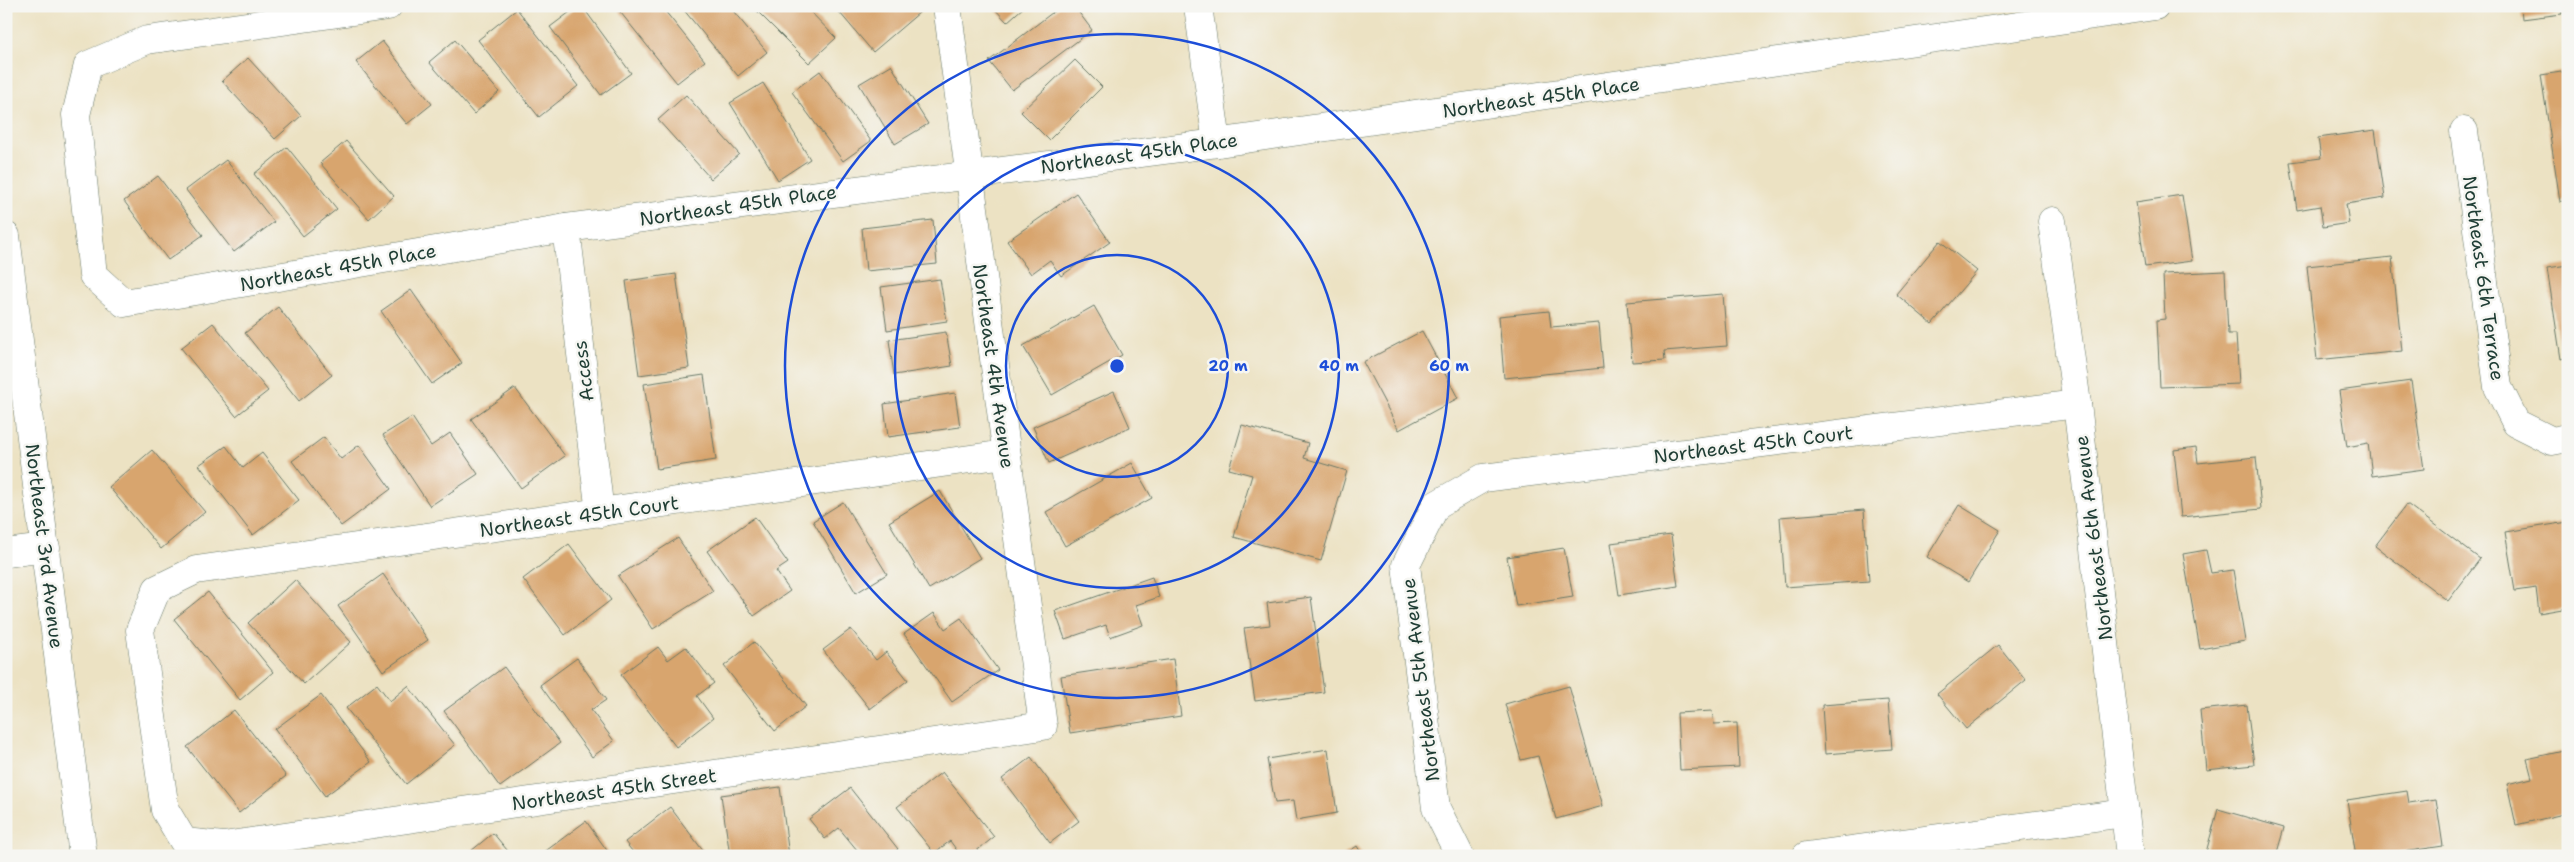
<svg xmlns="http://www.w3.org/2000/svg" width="2574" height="862" font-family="'Shantell Sans',sans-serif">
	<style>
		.building { fill: #d8a56e }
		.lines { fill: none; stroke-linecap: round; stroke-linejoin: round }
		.minor-casing { stroke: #677766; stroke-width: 29 }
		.minor { stroke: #fff; stroke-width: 28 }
		.ring { fill: none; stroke: #1d4ed8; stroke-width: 2.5 }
		.labels { text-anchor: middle; stroke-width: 5; stroke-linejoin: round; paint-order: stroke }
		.street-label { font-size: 19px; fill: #1f3d34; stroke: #f6f6f2 }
		.centre { fill: #1d4ed8; stroke: #f6f6f2; stroke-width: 2.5 }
		.ring-label { font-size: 15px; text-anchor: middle; font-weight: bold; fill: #1d4ed8; stroke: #f6f6f2; stroke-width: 5; stroke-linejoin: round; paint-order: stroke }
	</style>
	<rect width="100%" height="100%" fill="#f6f6f2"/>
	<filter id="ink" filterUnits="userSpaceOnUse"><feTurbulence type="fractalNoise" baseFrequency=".02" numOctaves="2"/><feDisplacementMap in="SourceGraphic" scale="10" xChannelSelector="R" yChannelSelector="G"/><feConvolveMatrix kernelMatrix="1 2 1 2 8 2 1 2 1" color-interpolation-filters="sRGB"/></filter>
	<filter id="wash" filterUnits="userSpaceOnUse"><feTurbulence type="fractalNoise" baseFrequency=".0096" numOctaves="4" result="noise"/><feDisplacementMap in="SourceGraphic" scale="20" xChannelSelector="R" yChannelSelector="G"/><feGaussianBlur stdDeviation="1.12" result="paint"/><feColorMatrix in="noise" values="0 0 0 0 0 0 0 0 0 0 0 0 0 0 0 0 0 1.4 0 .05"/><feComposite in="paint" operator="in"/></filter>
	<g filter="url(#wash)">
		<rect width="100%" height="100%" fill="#ece2c3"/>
		<g id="blocks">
			<g class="building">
				<path d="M578,6H582L631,73L601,95L550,27Z"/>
				<path d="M619,6H661L705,61L677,83L617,8Z"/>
				<path d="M687,6H729L767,52L738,76L683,9Z"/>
				<path d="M761,6H805L836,38L809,63L757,11Z"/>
				<path d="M834,6H915L920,12L873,52Z"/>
				<path d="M992,6H1025L1007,22Z"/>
				<path d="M1061,6H1074L1092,30L1012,90L989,61Z"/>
				<path d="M2521,6H2561L2562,14L2522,19Z"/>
				<path d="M517,9L578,86L539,117L478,40Z"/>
				<path d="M455,40L499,92L474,114L429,62Z"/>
				<path d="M382,41L432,104L407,124L356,62Z"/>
				<path d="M248,58L301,116L275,139L222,81Z"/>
				<path d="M1075,60L1102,87L1049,140L1021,112Z"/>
				<path d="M891,65L928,124L895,144L859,84Z"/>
				<path d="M820,71L871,141L843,161L792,92Z"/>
				<path d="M2568,71V200L2560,201L2541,75Z"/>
				<path d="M763,83L810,159L778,180L730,103Z"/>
				<path d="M686,95L739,154L711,179L658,120Z"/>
				<path d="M2375,130L2385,198L2346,204L2349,223L2323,227L2320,206L2297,210L2290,162L2321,158L2318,138Z"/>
				<path d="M346,141L394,196L369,219L320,163Z"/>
				<path d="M287,147L337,209L303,236L254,174Z"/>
				<path d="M226,160L274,222L234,252L186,190Z"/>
				<path d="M158,176L203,235L168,260L124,201Z"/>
				<path d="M1076,193L1110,242L1061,276L1050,260L1031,274L1007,241Z"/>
				<path d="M2182,195L2192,261L2145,267L2136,202Z"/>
				<path d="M933,220L937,264L866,271L862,228Z"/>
				<path d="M1940,241L1977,271L1932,324L1896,294Z"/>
				<path d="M2392,257L2402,351L2317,360L2307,266Z"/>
				<path d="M2568,265V357L2561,359L2547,268Z"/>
				<path d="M2225,271L2228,334H2236L2239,384L2160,387L2157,320L2165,319L2163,274Z"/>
				<path d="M676,274L689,368L639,375L626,281Z"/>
				<path d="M940,279L947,321L887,330L881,287Z"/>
				<path d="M411,290L462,363L432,384L381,311Z"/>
				<path d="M1723,294L1727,346L1664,351L1665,360L1632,362L1627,302Z"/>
				<path d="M1094,306L1122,355L1052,395L1023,346Z"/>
				<path d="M278,307L332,375L299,401L245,333Z"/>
				<path d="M1549,311L1551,327L1599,323L1603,368L1504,378L1499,316Z"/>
				<path d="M213,323L268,391L236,416L181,348Z"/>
				<path d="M1422,331L1458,398L1399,430L1363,362Z"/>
				<path d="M946,332L952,366L894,375L889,340Z"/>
				<path d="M704,375L716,460L657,469L644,384Z"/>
				<path d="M2411,381L2424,469L2372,476L2368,443L2347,447L2339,391Z"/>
				<path d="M515,388L565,456L521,488L471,419Z"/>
				<path d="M1114,391L1130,427L1049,463L1033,427Z"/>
				<path d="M955,393L960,427L888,437L884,404Z"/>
				<path d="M412,417L431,446L450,433L478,474L430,506L383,435Z"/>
				<path d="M1242,425L1308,443L1304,458L1347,471L1321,561L1234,537L1252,475L1229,469Z"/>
				<path d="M324,437L341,459L359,445L391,489L341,526L292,461Z"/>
				<path d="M226,446L243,468L262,453L299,500L253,535L199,465Z"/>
				<path d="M2196,447L2198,463L2256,457L2261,509L2181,517L2174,450Z"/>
				<path d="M152,450L205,512L161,549L109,487Z"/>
				<path d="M1132,463L1152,498L1065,546L1046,512Z"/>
				<path d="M940,491L980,558L929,589L889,522Z"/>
				<path d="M843,502L887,574L856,593L813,521Z"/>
				<path d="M2407,504L2480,559L2448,601L2375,546Z"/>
				<path d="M1959,505L2000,530L1968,582L1927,557Z"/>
				<path d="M1864,510L1869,581L1785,587L1780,517Z"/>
				<path d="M755,517L788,563L776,571L790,591L754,616L707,551Z"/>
				<path d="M2568,522V608L2539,613L2536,588L2515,591L2505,532Z"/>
				<path d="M1671,535L1678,586L1619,595L1611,543Z"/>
				<path d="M678,538L713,591L653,629L618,576Z"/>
				<path d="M569,544L611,600L565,635L523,579Z"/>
				<path d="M1564,548L1573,597L1516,606L1507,557Z"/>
				<path d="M2206,550L2211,573L2233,570L2245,641L2200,649L2183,554Z"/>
				<path d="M383,574L428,640L383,671L338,606Z"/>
				<path d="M1152,577L1159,597L1136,605L1143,625L1110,637L1106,625L1065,639L1055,611Z"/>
				<path d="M295,580L351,642L304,684L248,623Z"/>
				<path d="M208,592L273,672L240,700L174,619Z"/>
				<path d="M1311,597L1324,692L1255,701L1244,628L1270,625L1267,603Z"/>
				<path d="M934,613L945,629L961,618L998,670L952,702L904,634Z"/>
				<path d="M851,629L876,660L886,652L908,680L870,709L823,650Z"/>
				<path d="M754,642L806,706L775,731L724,666Z"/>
				<path d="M1998,645L2026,680L1966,729L1937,694Z"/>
				<path d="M658,647L668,660L686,647L714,683L697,696L713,718L676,747L621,675Z"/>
				<path d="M577,658L606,700L591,710L614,741L592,757L540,685Z"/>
				<path d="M1173,659L1181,716L1070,733L1061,676Z"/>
				<path d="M504,667L560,743L500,787L444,711Z"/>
				<path d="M377,684L390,701L408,686L455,745L406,784L346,708Z"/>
				<path d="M1569,686L1603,806L1556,819L1538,756L1521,760L1505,704Z"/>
				<path d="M321,695L371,762L325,796L275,729Z"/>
				<path d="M1888,700L1892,749L1825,754L1822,705Z"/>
				<path d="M2247,705L2254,765L2206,770L2200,710Z"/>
				<path d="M234,710L286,776L239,813L187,747Z"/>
				<path d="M1712,711L1714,724L1737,723L1739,767L1680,770L1677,713Z"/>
				<path d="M1328,749L1337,813L1296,820L1293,801L1275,803L1267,759Z"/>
				<path d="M2568,750V813L2516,825L2507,784L2532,778L2527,759Z"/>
				<path d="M1031,757L1079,821L1050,843L1002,779Z"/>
				<path d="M942,772L994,837L970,856H961L950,841L934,853L897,807Z"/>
				<path d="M780,787L789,856H730L721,795Z"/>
				<path d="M850,788L898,849L890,856H862L839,828L825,839L809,819Z"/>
				<path d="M2407,791L2409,803L2436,799L2443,846L2376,856H2356L2347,800Z"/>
				<path d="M670,807L707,856H636L625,842Z"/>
				<path d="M2218,809L2284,828L2276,856H2205Z"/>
				<path d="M586,821L611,856H539Z"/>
				<path d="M493,833L512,856H465Z"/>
				<path d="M1357,846L1363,856H1342Z"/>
			</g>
		</g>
	</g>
	<g filter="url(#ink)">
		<use href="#blocks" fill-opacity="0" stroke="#677766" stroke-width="1"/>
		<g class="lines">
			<g class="minor-casing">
				<g id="minor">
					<path d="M388,6L147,40L88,65L76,115L93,275L124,303L566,228L1217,143L2155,6"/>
					<path d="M947,6L1043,726L223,846L184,842L165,810L140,630L157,589L196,570L1005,454"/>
					<path d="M1198,6L1217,143"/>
					<path d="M2464,131L2498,387L2516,423L2552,441L2568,438"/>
					<path d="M2052,221L2077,404L2130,856"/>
					<path d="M566,228L600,513"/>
					<path d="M6,236L83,856"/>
					<path d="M6,553L46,548"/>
					<path d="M1460,856L1436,808L1406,565L1436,505L1483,478L2077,404"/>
					<path d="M1806,856L2125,813"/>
				</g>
			</g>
			<use href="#minor" class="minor"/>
		</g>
	</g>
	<g class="ring">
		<circle cx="1117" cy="366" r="111"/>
		<circle cx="1117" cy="366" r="222"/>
		<circle cx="1117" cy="366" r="332"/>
	</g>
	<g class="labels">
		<g class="street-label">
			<text transform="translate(1541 97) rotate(-8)" y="7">Northeast 45th Place</text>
			<text transform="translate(1139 153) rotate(-8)" y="7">Northeast 45th Place</text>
			<text transform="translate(738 205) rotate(-8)" y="7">Northeast 45th Place</text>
			<text transform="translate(338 267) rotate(-10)" y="7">Northeast 45th Place</text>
			<text transform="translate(2484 278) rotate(82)" y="7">Northeast 6th Terrace</text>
			<text transform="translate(994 366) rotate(82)" y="7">Northeast 4th Avenue</text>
			<text transform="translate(583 371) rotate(-97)" y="7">Access</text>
			<text transform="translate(1753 444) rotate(-7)" y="7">Northeast 45th Court</text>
			<text transform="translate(579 516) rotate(-8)" y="7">Northeast 45th Court</text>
			<text transform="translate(2093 538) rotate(-97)" y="7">Northeast 6th Avenue</text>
			<text transform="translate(45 546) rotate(83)" y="7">Northeast 3rd Avenue</text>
			<text transform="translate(1420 680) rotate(-97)" y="7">Northeast 5th Avenue</text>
			<text transform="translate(614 789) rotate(-8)" y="7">Northeast 45th Street</text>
		</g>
	</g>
	<circle cx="1117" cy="366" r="8" class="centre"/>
	<g class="ring-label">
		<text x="1228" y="371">20 m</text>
		<text x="1339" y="371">40 m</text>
		<text x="1449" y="371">60 m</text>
	</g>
	<rect width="2574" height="862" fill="none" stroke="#f6f6f2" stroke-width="25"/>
</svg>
